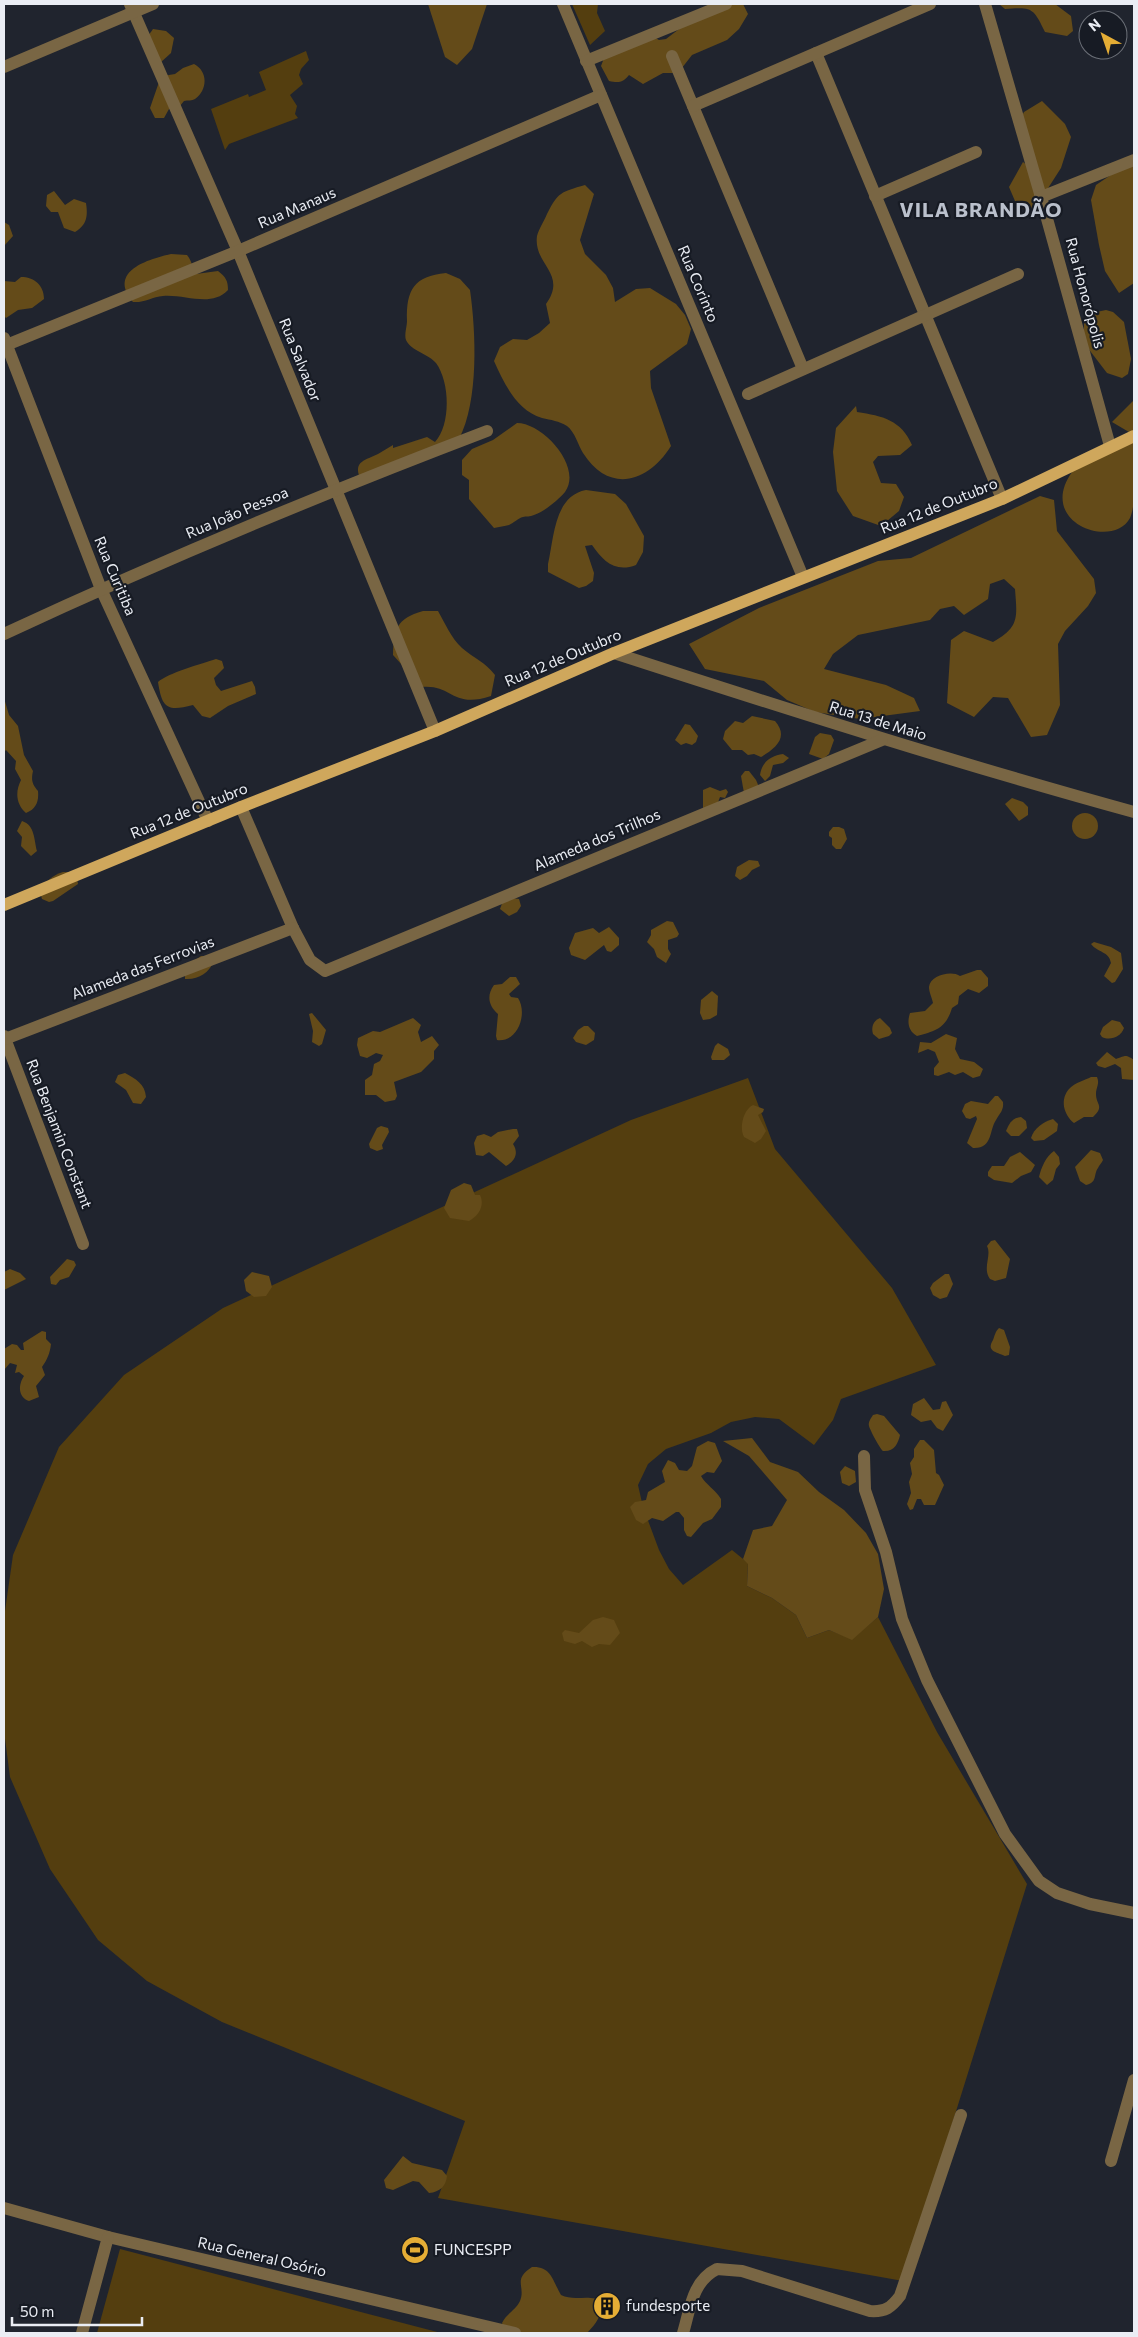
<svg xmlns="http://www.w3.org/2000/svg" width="1138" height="2337" font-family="Commissioner,sans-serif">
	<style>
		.green { fill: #543e0f }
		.forest { fill: #644b19 }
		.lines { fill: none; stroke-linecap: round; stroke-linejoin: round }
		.minor { stroke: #796644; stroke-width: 12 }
		.major { stroke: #cfa75c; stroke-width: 12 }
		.labels { text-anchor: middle; stroke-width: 4.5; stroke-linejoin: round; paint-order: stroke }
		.street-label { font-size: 15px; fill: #eaedf4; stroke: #171b24 }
		.poi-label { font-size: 15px; fill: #eaedf4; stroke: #171b24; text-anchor: start }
		.district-label { font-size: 20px; font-weight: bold; letter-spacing: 1px; fill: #bac0cc; stroke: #171b24 }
	</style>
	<rect width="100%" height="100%" fill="#20242e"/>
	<g class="green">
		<path d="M572,4H598L597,13L605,31L590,45Z"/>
		<path d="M306,51L309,60L301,69L299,75L303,84L290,95L297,106L295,114L298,118L229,144L225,150L211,109L248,94L249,97L266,90L259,72Z"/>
		<path d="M748,1078L775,1149L892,1288L936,1365L841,1399L833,1420L814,1445L779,1419L755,1417L731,1422L711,1433L666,1449L648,1464L638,1485L643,1507L659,1550L669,1569L683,1585L732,1550L748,1563L747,1586L772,1598L796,1615L807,1638L829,1630L852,1639L878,1617L937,1732L1027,1884L903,2281L438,2198L465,2121L222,2022L147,1981L98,1940L50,1869L10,1777L4,1731V1618L13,1555L59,1447L124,1375L223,1308L631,1120Z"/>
		<path d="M120,2249L441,2333H97Z"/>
	</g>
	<g class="forest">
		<path d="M428,4H487L472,49L457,65L445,57Z"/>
		<path d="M712,4H743L748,14L739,29L727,40L692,55L678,73H663L643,84L629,75C623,83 618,83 609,81L601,66L606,53L647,33L659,40L666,39Z"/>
		<path d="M999,4H1055L1071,16L1073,31L1067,36L1045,32C1033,7 1032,7 1005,9Z"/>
		<path d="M153,29L166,31L174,38L171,53L160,63L146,39Z"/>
		<path d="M194,64C208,71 208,90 195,99C192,101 188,100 184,101L179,107L169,109L164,118H155L150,108L159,82L163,76L175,74L183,68Z"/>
		<path d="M1042,101L1065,124L1071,137L1061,168L1034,210L1027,212L1015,201L1009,187L1023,162L1027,165L1018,123L1024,112Z"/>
		<path d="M1134,166V283L1119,293L1105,271L1099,245L1091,200L1096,185L1121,168Z"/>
		<path d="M585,185L594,194L580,240L585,254L606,275L613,288L615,302L636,289L650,288L676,304L685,315L691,329L687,344L650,371L651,388L671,446C648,483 609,494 583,453C578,445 575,432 567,426C559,421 551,420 542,418C516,410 504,383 494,361L500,347L513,339L527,340L539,333L550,323L546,304C568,273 533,265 537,236C539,229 544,221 547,214C558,192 561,192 585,185Z"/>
		<path d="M54,191L65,205L74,199L86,203C88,216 87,225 75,232L64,228L58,212H51L46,206L47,195Z"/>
		<path d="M4,222L9,225L13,236L4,246Z"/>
		<path d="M171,254L187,255C192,261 192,267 196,274L218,271C226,277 228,281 228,290C211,308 185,294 163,296C152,297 144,303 133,302C107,271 149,259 171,254Z"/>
		<path d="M446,273L460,279L470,290C476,332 479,401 459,439L360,478C353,461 366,460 378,454C383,451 388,448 393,445V448L427,437L435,442C451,425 450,382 436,363C429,354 411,351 406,340C404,335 407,326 407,321C406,290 414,276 446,273Z"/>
		<path d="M21,277C34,277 44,285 44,299L32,308L18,310L6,318L4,316V281L15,282Z"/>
		<path d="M1106,310L1113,312L1124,322L1131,359L1128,374L1122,378L1107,373L1084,343V320L1087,314Z"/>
		<path d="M1134,400V435L1112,422Z"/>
		<path d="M856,406L857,412C883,416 901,420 912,445L900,455L878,456L873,462L881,483L896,484L904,497L899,511L881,526L853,516L837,491L833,452L836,428Z"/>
		<path d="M517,423C543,423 583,467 565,492C558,500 544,512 534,515C530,517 526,516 523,517C518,518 514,523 509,525C505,526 499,527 494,528L469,499V480L462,475V460L472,449L493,440Z"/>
		<path d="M1134,438C1134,460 1138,499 1130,518C1113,550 1036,523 1072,472C1075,467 1079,459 1084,456C1093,450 1122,443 1134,438Z"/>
		<path d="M586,490L615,494L626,504L644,536L643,552L636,565C615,573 603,561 592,545L585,546L594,573L593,581L586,586L579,588L548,572V564C554,538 554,496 586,490Z"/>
		<path d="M1040,496L1054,500L1057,531L1094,579L1096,593L1088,606L1065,631L1058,644L1060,705L1047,735L1031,737L1008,698L993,697L974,717L947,703L951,640L964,631L993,642C1020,627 1017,617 1015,589L1004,579L990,584L988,599L964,615L954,606L940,609L930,620L858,635L833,654L824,669L886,685L914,698L920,711L860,719L815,712L787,700L764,681L705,669L689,644L759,608L878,561L911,558Z"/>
		<path d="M423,611H438C445,623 451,638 462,648C475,659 484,661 495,675L491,696C452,709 452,684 422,687L393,655C394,629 396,619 423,611Z"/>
		<path d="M216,659L222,661L224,668L214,678L216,685L221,691L252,681L255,687L256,694L228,706L210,718L202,716L193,705C167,712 162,708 158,682C168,673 201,664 216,659Z"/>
		<path d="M4,698L9,715L18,726L24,755L33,771C31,780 32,784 38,791C39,802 36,809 26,813C16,804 15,792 21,780L15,769L16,761L6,750L4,752Z"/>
		<path d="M752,716L775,721C789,737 776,748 761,757L754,754L748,755L742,750H732L723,739L725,731L735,721L743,723Z"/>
		<path d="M685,724L690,725L698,736L696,742L692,745L686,743L681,745L675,740Z"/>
		<path d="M820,733L831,735L834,740L829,754L823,759L809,754L815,737Z"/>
		<path d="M783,754L789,758L783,763L773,765L770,776L765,781L760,775C762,762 770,756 783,754Z"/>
		<path d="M745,771H749L756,780L759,787L744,793L741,776Z"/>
		<path d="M710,787L720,791L726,789L728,792L725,798L720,797L716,808L703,811V790Z"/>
		<path d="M1012,798L1023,802L1028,807V815L1019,821L1005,804Z"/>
		<circle cx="1085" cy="826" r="13"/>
		<path d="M22,821C35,825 34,840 37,851L31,856L21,846L22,837L17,831Z"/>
		<path d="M833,827H839L844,829L847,839L841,849H836L832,845V838L829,836V832Z"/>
		<path d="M749,860L758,861L760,866L752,870L747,876L740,880L735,876L737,867Z"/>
		<path d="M63,872H71L77,877L78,884L53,901L49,902L42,899L40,892C44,882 53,875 63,872Z"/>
		<path d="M512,898L519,899L521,906L517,912L509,916L500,909L503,901Z"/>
		<path d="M667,921L673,922L679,934L677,937L668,940V949L671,954L666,963L657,957L654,949L647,942L651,935V930Z"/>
		<path d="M609,927L619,938V945L611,952L607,951L604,945L585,960L571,955L569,948L575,933L593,928L599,933Z"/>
		<path d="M1094,942L1111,947L1121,953L1123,969L1115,982L1112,983L1104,976L1111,963C1109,951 1098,953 1091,944Z"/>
		<path d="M201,956H208L214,961C209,973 198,980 185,979C184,967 191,963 201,956Z"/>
		<path d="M977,970H981L988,978V986L979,993L968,989L959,996L958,1004L952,1008C946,1028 936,1031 917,1036C908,1031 907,1022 910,1013L925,1011L933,1003C932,998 929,992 929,987C930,975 952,970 960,976Z"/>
		<path d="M510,977H516L520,984L509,994L511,997L518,998C528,1013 518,1043 497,1040L496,1036L498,1014C489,1006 486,996 494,985L502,984Z"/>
		<path d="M712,991L718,996L717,1015L710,1019L703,1020L700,1013L701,1000Z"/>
		<path d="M312,1013L326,1030L322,1044L319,1046L312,1042L313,1031L309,1014Z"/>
		<path d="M413,1018L421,1025L418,1032L421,1042L432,1036L439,1045L434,1051V1059L421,1072L394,1082L397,1096L395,1100L385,1102L376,1095H365V1080L372,1075L374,1064L380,1061L383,1055L376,1053L367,1058L360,1056L357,1045L358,1038L373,1031L380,1032Z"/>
		<path d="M880,1018L890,1028L892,1033L889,1036L879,1039L873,1034C871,1027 873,1021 880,1018Z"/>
		<path d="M1112,1020L1120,1022L1124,1028C1121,1037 1110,1041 1102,1037L1100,1034L1103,1027Z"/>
		<path d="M584,1026H588L595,1033L594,1040L586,1045L576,1042L573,1038L578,1030Z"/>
		<path d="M946,1034L957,1038L955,1049L960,1059L974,1062L983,1069L980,1076L973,1078L963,1072L955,1075L949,1072L938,1076L934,1075V1068L939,1062L935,1052L928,1049L918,1053L920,1042L931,1043Z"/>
		<path d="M718,1043L728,1049L730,1055L724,1060H712L711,1057L715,1046Z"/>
		<path d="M1107,1052L1116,1059C1126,1056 1125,1054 1134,1060V1080L1122,1079L1121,1068L1115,1064L1105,1068L1098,1066L1096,1063Z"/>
		<path d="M125,1073C136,1079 145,1084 146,1097L141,1104L133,1103L126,1090L115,1082L118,1075Z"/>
		<path d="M1091,1077H1097C1100,1084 1096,1087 1096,1094C1096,1105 1105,1106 1093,1117H1084L1074,1123C1064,1115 1059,1099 1070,1088C1075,1083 1085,1080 1091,1077Z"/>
		<path d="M995,1096H998L1003,1102C1004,1110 1000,1113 996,1120C989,1130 993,1149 973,1148L967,1143L977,1119L976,1116L970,1119L966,1118L962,1111L965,1104L971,1101L988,1104Z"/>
		<path d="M753,1105L764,1109L763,1112L758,1115L766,1131L761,1139L755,1143L744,1137C739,1128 743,1110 753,1105Z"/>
		<path d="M1021,1117L1026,1121L1027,1128L1019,1136H1011L1006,1131C1009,1124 1012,1118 1021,1117Z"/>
		<path d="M1053,1119L1058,1124L1057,1131L1044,1140L1034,1141L1031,1138C1034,1128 1043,1122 1053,1119Z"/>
		<path d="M381,1126L388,1128L389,1132L382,1145L383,1149L377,1151L370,1148L369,1144L377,1128Z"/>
		<path d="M513,1129H517L519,1136L513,1144C519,1153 515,1161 506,1166L489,1152L483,1156L476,1155L474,1143L477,1136L484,1134L491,1137L498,1132Z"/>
		<path d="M1091,1150L1100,1153L1103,1160C1102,1163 1099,1165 1098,1168C1093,1175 1098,1182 1086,1185L1080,1181L1075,1167Z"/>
		<path d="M1054,1151L1059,1157L1060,1164L1056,1169L1053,1180L1047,1185L1039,1177C1041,1168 1046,1156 1054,1151Z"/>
		<path d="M1020,1152L1035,1165L1031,1172L1021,1176L1012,1183L994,1180L988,1176V1172L992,1166H1004L1010,1157Z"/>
		<path d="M464,1183L471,1185L475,1195H480C485,1205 479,1216 469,1221L450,1218L444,1208L451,1190Z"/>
		<path d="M995,1240L1010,1259L1006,1278L995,1281L990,1279C982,1268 992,1256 987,1246L991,1241Z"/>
		<path d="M67,1259L74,1261L76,1265L69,1277L60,1280L56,1285L51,1284L50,1277Z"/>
		<path d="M10,1269L20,1273L26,1279L4,1290V1272Z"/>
		<path d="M252,1272L269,1276L272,1287L266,1296L254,1297L246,1291L244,1280Z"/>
		<path d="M945,1274H949L953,1284L947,1297L940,1299L933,1295L930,1288L933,1283Z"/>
		<path d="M999,1328L1004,1330L1010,1347L1009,1355L1005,1356C996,1352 986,1351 993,1340C995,1335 995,1332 999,1328Z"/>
		<path d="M42,1331L46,1332V1339L51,1344C50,1353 47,1360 42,1367L45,1375L36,1386L39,1397L29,1401C18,1397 18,1385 24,1376L19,1372L15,1373L17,1365L10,1363L4,1370V1349L12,1344L17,1345L21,1350H24L23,1343Z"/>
		<path d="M924,1398L933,1410L940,1409L942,1402L946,1401L953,1415L943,1431L937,1428L931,1420L921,1422L911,1415L913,1404Z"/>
		<path d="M877,1414L884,1416L900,1435C898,1444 894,1452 883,1451C880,1449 870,1430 869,1426C868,1422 871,1418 873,1415Z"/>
		<path d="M752,1438L770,1462L798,1472L819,1492L844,1510L866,1533L878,1554L884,1589L878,1617L852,1640L829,1630L807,1638L796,1615L772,1598L747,1586L748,1564L743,1559L753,1530L772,1526L787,1500L749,1456L723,1441Z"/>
		<path d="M920,1440H924L934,1450L936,1473L939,1475L944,1485L935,1505H924L921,1499H917L913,1509L910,1510L907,1504L911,1493L909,1482L912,1474L910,1463L914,1457V1449Z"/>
		<path d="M708,1441L715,1443L722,1461L714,1473L707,1472L701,1476C706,1485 715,1489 721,1499V1507L712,1519L703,1523L691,1537L687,1536L684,1530V1518L679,1512H676L663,1521L652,1518L643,1524L636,1520L630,1507L635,1502L646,1500L648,1492L665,1482L662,1471L668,1460L675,1463L679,1470L687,1471L692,1466L697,1447Z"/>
		<path d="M845,1466L855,1471L856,1482L849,1486L842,1483L840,1472Z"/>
		<path d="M603,1617L614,1620L620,1633L610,1645L599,1644L592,1647L582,1641L575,1644L564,1641L562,1633L565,1630L579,1633L593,1620Z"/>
		<path d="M403,2156L412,2163L442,2170L447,2176C446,2186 440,2192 429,2193L419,2182L413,2181L393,2190L386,2188L384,2180Z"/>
		<path d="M532,2267C552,2266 553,2282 561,2295C575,2302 590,2293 603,2302C602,2315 596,2324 587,2333H506L502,2323C506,2314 516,2310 520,2301C526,2286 512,2280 532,2267Z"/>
	</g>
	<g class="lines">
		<g class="minor">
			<path d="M130,4L238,251L435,731"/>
			<path d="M563,4L803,577"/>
			<path d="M985,4L1041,197L1110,446"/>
			<path d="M816,53L1002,499"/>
			<path d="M672,56L803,369"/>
			<path d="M586,61L726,4"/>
			<path d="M4,67L153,4"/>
			<path d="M693,106L930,4"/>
			<path d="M875,196L976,152"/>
			<path d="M1041,197L1134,160"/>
			<path d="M4,338L101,589L208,821"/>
			<path d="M4,346L238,251L601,95"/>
			<path d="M748,394L1018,274"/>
			<path d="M4,634C163,560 324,493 487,431"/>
			<path d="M614,653C787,709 959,764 1134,812"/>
			<path d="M241,807L293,928L310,960L325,971L882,740"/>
			<path d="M4,1036L83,1244"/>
			<path d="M5,1039L293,928"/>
			<path d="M864,1456L865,1490L886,1552L902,1619L927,1680L1005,1834L1039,1881L1057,1893L1090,1904L1134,1913"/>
			<path d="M1111,2161L1134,2080"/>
			<path d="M4,2208L108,2237L515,2333"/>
			<path d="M82,2333L108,2237"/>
			<path d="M683,2333C690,2310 692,2281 717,2269L742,2271L870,2311C885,2312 891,2308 900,2296L961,2115"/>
		</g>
		<path class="major" d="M4,905L241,807L435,731L614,653L1002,499L1134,436"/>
	</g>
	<defs>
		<g id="stadium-disc" transform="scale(1.4375)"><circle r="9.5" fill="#e5ad35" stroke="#171b24"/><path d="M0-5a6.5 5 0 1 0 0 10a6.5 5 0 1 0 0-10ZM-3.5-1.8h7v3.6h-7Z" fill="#111"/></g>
		<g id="building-disc" transform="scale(1.4375)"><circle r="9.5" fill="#e5ad35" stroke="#171b24"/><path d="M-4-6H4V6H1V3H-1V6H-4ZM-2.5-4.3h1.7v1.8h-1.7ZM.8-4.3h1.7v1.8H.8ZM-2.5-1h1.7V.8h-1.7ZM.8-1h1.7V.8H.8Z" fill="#111"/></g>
	</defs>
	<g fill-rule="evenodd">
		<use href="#stadium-disc" x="415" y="2250"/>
		<use href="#building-disc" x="607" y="2306"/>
	</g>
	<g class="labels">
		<g class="street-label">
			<text transform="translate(297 208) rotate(-23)" y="5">Rua Manaus</text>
			<text transform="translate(698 284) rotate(67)" y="5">Rua Corinto</text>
			<text transform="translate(1085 293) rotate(75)" y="5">Rua Honorópolis</text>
			<text transform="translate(300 360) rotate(68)" y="5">Rua Salvador</text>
			<text transform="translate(939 506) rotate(-22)" y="5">Rua 12 de Outubro</text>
			<text transform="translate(237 513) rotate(-23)" y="5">Rua João Pessoa</text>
			<text transform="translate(115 576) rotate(67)" y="5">Rua Curitiba</text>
			<text transform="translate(563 658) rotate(-23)" y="5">Rua 12 de Outubro</text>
			<text transform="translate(878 721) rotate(17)" y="5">Rua 13 de Maio</text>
			<text transform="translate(189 811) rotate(-22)" y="5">Rua 12 de Outubro</text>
			<text transform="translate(597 840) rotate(-23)" y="5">Alameda dos Trilhos</text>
			<text transform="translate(143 968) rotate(-21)" y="5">Alameda das Ferrovias</text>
			<text transform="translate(59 1134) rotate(69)" y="5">Rua Benjamin Constant</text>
			<text transform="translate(262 2257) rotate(13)" y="5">Rua General Osório</text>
		</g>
		<g class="poi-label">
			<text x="434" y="2255">FUNCESPP</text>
			<text x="626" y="2311">fundesporte</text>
		</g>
		<g class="district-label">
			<text x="981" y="217">VILA BRANDÃO</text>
		</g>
	</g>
	<rect width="1138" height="2337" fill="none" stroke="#eaedf4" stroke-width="10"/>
	<g transform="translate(1103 35) rotate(320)"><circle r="24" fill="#171b24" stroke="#6b6f77"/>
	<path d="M0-4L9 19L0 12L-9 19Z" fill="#e5ad35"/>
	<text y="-8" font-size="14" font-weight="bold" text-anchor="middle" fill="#eaedf4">N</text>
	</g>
	<path d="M12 2317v8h130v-8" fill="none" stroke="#eaedf4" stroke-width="2.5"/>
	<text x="20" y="2317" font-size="15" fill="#eaedf4" stroke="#171b24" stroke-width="4" paint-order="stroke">50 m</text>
</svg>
